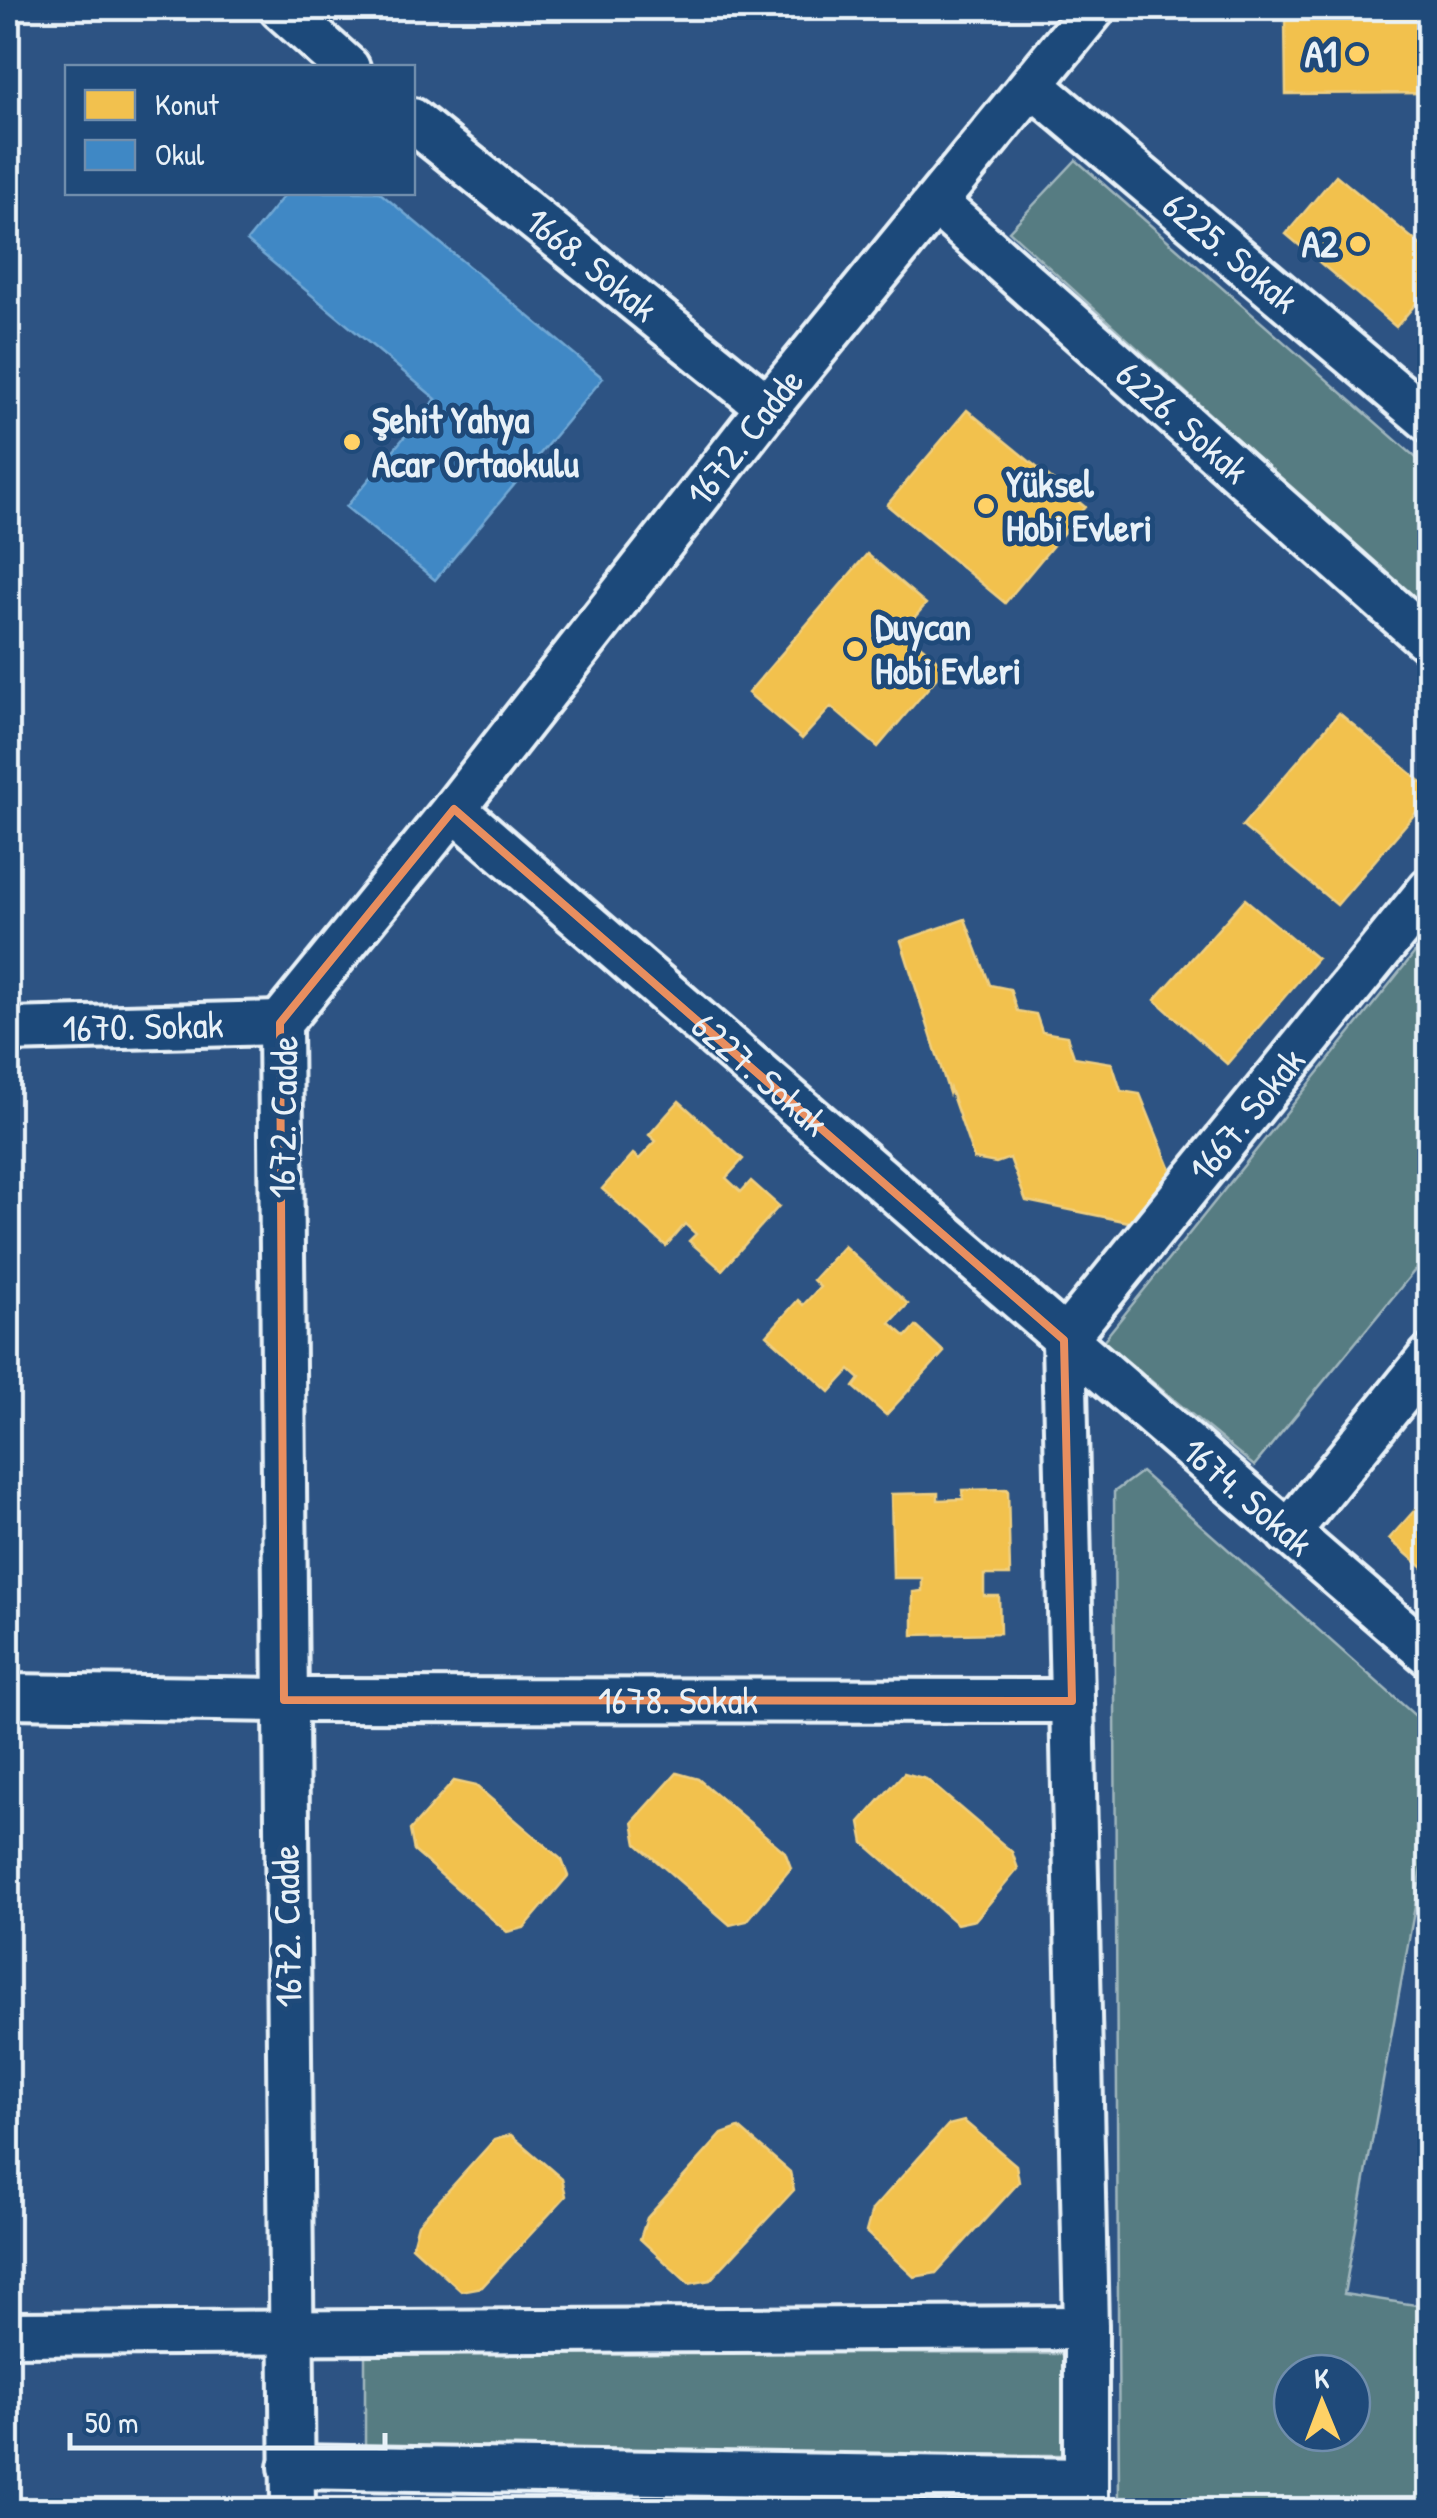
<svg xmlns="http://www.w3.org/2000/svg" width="1437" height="2518" font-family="'Patrick Hand',sans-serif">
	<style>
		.green { fill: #577c82; stroke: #a0b6bd; stroke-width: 2.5; fill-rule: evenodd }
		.homes { fill: #f2c14e; stroke: #efcf81; stroke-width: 2.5 }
		.schools { fill: #3f88c5; stroke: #72a8d4; stroke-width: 2.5 }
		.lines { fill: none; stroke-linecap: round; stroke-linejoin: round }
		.minor-casing { stroke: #e8f1f8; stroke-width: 50 }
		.minor { stroke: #1f4a7a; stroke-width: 42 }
		.marked { fill: none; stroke: #e88e5f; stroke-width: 8; stroke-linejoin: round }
		.poi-dot { fill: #ffd166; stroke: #1f4a7a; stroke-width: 4 }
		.labels { text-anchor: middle; stroke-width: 10; stroke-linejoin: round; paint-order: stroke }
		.poi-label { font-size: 38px; font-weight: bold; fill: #e8f1f8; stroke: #1f4a7a; text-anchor: start }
		.street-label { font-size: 38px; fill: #e8f1f8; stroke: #1f4a7a }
	</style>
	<rect width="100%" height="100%" fill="#2d5383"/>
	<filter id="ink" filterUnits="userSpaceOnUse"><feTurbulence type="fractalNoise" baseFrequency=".01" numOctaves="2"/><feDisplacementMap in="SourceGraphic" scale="20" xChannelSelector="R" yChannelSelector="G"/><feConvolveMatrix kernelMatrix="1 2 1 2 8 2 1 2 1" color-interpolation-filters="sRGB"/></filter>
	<g filter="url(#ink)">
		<g class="green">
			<path d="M1076,160L1429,469V614L1009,231Z"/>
			<path d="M1429,935V1253L1254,1466L1103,1341Z"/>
			<path d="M1141,1472L1429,1728V1830L1344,2294L1429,2307V2510H1119L1114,1492ZM1292,2373H1352V2433H1292Z"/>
			<path d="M365,2351L1068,2354V2455L365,2451Z"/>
		</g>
		<g class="homes">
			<path d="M1429,15V93L1286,94L1285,16Z"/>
			<path d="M1336,175L1430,253V287L1396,327L1286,234Z"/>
			<path d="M967,410L1085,507L1005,603L887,505Z"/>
			<path d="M867,554L926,604L903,631L946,667L878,747L831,707L802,739L748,693Z"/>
			<path d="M1339,713L1430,789V796L1337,905L1242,826Z"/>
			<path d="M1245,899L1317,959L1227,1064L1155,1000Z"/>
			<path d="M965,919L990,985L1010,989L1017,1011L1036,1014L1042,1032L1067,1036L1074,1057L1112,1063L1121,1091L1140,1094L1175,1180L1139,1224L1026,1201L1010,1158L996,1163L974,1159L950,1089L949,1093L901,941Z"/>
			<path d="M679,1101L743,1159L726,1178L741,1192L751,1181L779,1206L722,1270L689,1241L696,1234L685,1224L666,1246L602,1189L633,1154L639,1159L656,1141L649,1135Z"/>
			<path d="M844,1246L908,1304L890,1323L906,1337L916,1326L944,1352L886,1415L854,1387L860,1379L850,1370L830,1392L767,1335L798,1300L803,1305L820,1287L813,1280Z"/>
			<path d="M1008,1489L1010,1575H984V1596H999L1000,1633L913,1635V1592L922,1591V1578H893L891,1494L938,1493V1500L963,1499L962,1490Z"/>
			<path d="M1430,1493V1574L1389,1539Z"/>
			<path d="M677,1773L698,1779L785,1852L791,1868L747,1921L730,1925L637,1844L633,1822Z"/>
			<path d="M904,1773L926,1779L1012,1852L1018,1869L975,1920L957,1924L864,1843L860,1822Z"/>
			<path d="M454,1781L476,1786L562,1860L568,1876L524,1928L507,1932L414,1851L410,1830Z"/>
			<path d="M964,2121L1016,2165L1019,2182L936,2273L914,2277L866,2232L872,2210L948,2125Z"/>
			<path d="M739,2128L790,2172L794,2190L710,2280L689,2284L640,2239L647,2218L722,2134Z"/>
			<path d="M511,2135L562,2179L566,2196L482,2287L461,2291L412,2246L418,2224L494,2140Z"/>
		</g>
		<path class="schools" d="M287,192H379L603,378L435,580L346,507L436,399L247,241Z"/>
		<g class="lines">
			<g class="minor-casing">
				<g id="minor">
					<path d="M281,8L348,68"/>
					<path id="s1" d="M1032,85L1430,421"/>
					<path id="s2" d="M412,120L768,407"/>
					<path id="s3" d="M936,203L1430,642"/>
					<path id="s4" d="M454,809L1430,1655"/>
					<path id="s5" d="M8,1030L280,1023"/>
					<path d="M1064,1340L1086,2328V2510"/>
					<path id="s6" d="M1064,1340L1430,889"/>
					<path d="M1288,1533L1430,1357"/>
					<path id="s7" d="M8,1696L284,1700L1072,1701"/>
					<path d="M8,2334L1086,2328"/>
					<path d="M291,2467L1086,2480"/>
					<path id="s8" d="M293,2510L280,1023L454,809L768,407L1094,8"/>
				</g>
			</g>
			<use href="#minor" class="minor"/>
		</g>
	</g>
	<path class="marked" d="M454,809L1064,1340L1072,1701L284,1700L280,1023Z"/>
	<g class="poi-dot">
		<circle cx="1357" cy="54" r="10"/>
		<circle cx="1358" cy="244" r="10"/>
		<circle cx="352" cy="442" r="10"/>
		<circle cx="986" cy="506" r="10"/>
		<circle cx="855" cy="649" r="10"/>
	</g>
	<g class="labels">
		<g class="poi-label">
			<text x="1337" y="67" text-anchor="end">A1</text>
			<text x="1338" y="257" text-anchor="end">A2</text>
			<text x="372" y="433">Şehit Yahya<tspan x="372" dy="44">Acar Ortaokulu</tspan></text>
			<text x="1006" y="497">Yüksel<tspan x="1006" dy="44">Hobi Evleri</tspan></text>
			<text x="875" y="640">Duycan<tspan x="875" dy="44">Hobi Evleri</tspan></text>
		</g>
		<g class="street-label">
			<text dy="13" stroke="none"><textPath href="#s1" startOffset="260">6225. Sokak</textPath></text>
			<text dy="13" stroke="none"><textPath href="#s2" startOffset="230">1668. Sokak</textPath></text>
			<text dy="13" stroke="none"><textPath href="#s3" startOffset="330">6226. Sokak</textPath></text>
			<text dy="13" stroke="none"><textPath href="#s8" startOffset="2235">1672. Cadde</textPath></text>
			<text dy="13" stroke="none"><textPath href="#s5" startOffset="135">1670. Sokak</textPath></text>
			<text dy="13" stroke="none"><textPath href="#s4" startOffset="405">6227. Sokak</textPath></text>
			<text dy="13" stroke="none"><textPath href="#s6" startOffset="290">1667. Sokak</textPath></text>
			<text transform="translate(283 1117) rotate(-89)" y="13">1672. Cadde</text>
			<text dy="13" stroke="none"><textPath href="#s4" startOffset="1050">1674. Sokak</textPath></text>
			<text dy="13" stroke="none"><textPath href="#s7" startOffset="670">1678. Sokak</textPath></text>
			<text transform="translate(287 1926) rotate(-91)" y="13">1672. Cadde</text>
		</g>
	</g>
	<rect width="1437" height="2518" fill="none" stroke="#1f4a7a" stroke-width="40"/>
	<rect x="20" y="20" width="1397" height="2478" fill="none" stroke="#e8f1f8" stroke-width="4" filter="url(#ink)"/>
	<rect x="65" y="65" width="350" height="130" fill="#1f4a7a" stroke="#6f8dac" stroke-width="2.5"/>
	<rect x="85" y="90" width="50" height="30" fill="#f2c14e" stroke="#6f8dac" stroke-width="2.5"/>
	<text x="155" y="115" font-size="30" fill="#e8f1f8">Konut</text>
	<rect x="85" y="140" width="50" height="30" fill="#3f88c5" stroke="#6f8dac" stroke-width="2.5"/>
	<text x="155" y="165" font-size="30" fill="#e8f1f8">Okul</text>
	<g transform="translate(1322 2403) rotate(359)"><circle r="48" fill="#1f4a7a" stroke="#6f8dac" stroke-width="2.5"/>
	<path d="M0-8L18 38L0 25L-18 38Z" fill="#ffd166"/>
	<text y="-15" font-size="28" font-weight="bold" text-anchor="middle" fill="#e8f1f8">K</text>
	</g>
	<path d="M70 2433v15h315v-15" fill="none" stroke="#e8f1f8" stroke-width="5"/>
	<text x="85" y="2433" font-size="30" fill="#e8f1f8" stroke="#1f4a7a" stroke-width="8" paint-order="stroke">50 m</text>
</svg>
